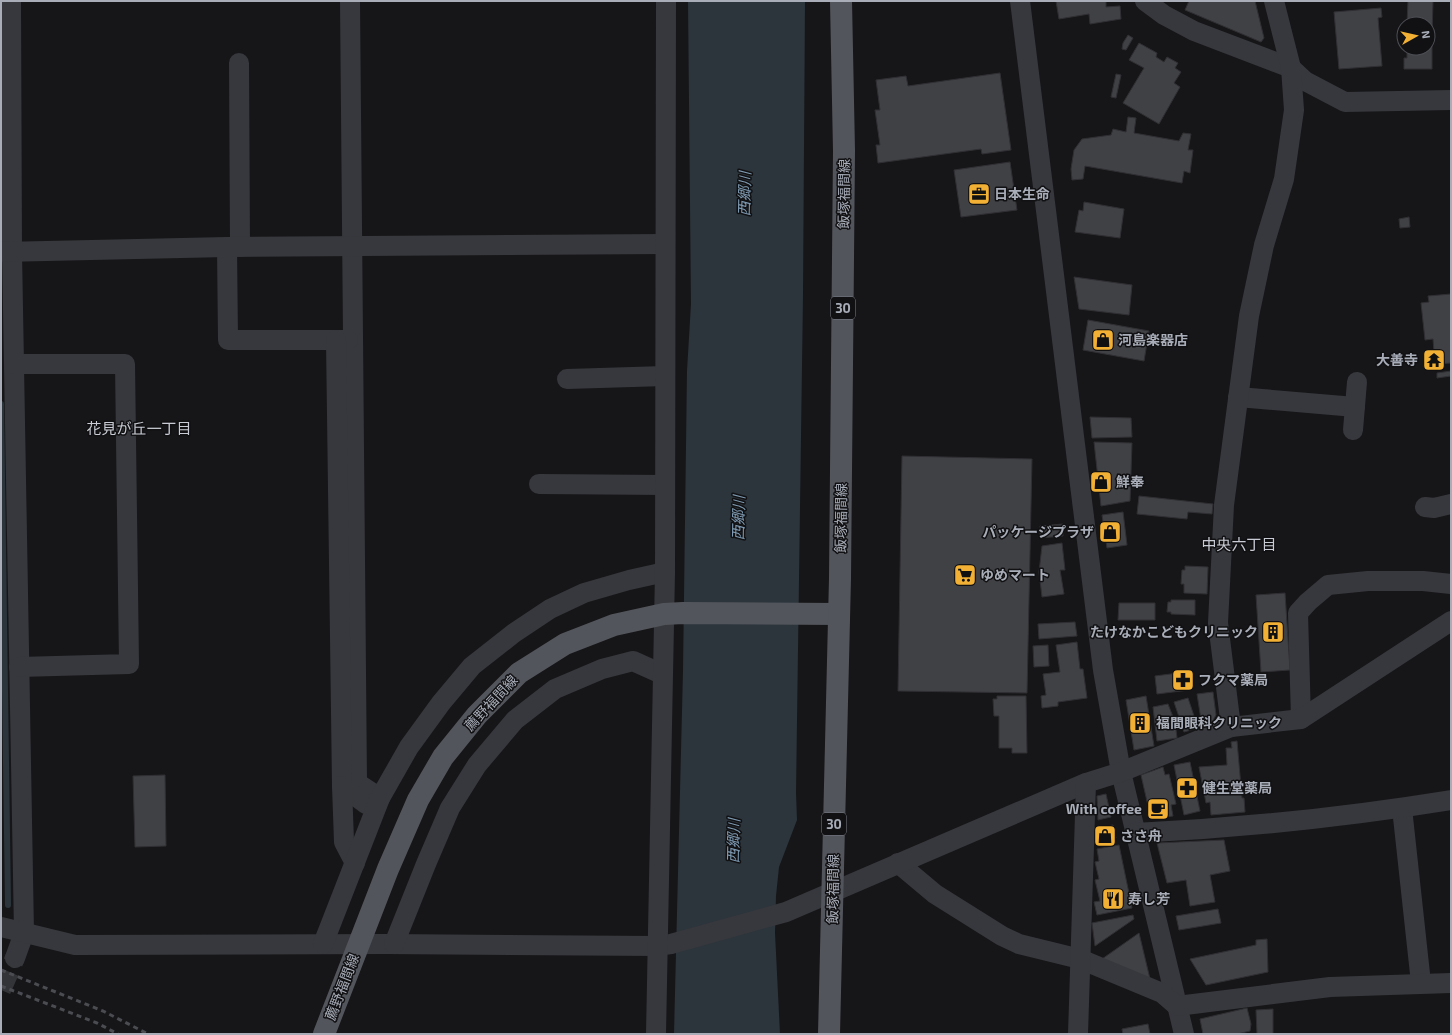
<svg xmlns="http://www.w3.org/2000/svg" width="1452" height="1035" font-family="'Exo 2','Noto Sans JP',sans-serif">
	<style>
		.water { fill: #2c353c }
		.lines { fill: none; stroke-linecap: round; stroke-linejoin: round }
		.stream { stroke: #2c353c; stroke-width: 6 }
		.building { fill: #404145; stroke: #303034 }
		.minor-tunnel { stroke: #333438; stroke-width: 20; stroke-dasharray: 20 10; stroke-linecap: butt }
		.minor { stroke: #37383d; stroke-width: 20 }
		.major { stroke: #53555c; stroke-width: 22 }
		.rail { stroke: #4a4c52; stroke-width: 3; stroke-dasharray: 5 4; stroke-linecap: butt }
		.labels { text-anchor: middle; stroke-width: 3; stroke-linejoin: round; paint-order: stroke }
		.shield { fill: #111113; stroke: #7b7e86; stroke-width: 1 }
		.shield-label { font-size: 13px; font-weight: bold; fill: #a8adb8 }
		.street-label { font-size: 14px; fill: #a8adb8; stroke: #111113 }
		.poi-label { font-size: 14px; font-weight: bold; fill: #a8adb8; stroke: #111113; text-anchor: start }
		.water-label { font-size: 15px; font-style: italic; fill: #7f9bb3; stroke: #111113 }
		.neighbourhood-label { font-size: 15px; fill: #c9ccd4; stroke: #111113 }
	</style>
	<rect width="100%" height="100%" fill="#161618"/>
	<path class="water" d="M688,1H805L803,295L796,793L797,820L779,867L776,896L775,933L780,1034H674L683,671L687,371L691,304Z"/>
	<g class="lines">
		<path class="stream" d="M1,404L8,905"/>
	</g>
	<g class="building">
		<path d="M1056,1H1106V7L1120,6L1121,19L1090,24L1089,14L1059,19Z"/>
		<path d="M1189,1H1255L1264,38L1261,42L1185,10Z"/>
		<path d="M1408,1H1433L1432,36H1428V24H1407Z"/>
		<path d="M1381,8L1382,17L1378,18L1382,66L1339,69L1334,12Z"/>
		<path d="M1128,35L1133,38L1126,50L1122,49L1123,43Z"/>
		<path d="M1139,43L1157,53L1156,57L1164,62L1167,57L1178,63L1175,68L1181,72L1174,83L1180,87L1159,124L1123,103L1144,68L1129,60Z"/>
		<path d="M1428,44H1432V69H1404V58H1407V48H1428Z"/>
		<path d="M1000,73L1011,150L982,154L981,149L878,163L876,145H880L875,110H880L876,80L906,76L908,86Z"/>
		<path d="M1116,74L1121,75L1116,98L1111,97Z"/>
		<path d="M1128,117L1136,118L1134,133L1179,141L1183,133L1191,134L1188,150H1193L1190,173L1184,171L1182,183L1085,166L1083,179L1072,180L1071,169L1074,150L1082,139L1111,135L1113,129L1126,132Z"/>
		<path d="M1010,162L1017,210L961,217L954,170Z"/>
		<path d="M1084,202L1124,209L1120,238L1075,232L1079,210L1083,211Z"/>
		<path d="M1409,217L1410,227L1400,228L1399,219Z"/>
		<path d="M1074,277L1132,285L1129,315L1079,309Z"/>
		<path d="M1451,294V363L1438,364L1437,352H1434L1433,339L1425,340L1421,303L1429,302L1428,296Z"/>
		<path d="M1088,320L1149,331L1144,361L1083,350Z"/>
		<path d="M1451,371V376L1437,378V373Z"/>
		<path d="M1090,417L1131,418L1132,437L1092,438Z"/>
		<path d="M1094,442L1132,443L1130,501L1101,506Z"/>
		<path d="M902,456L1032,459L1027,693L898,691Z"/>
		<path d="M1139,496L1213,504L1212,514L1188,512L1187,519L1137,514Z"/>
		<path d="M1123,512L1127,545L1107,548L1102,515Z"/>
		<path d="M1063,524V536L1040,538V526Z"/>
		<path d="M1062,543L1065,570H1060L1064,594L1042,597L1039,572L1042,546Z"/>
		<path d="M1185,566L1208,567L1207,594L1184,593V584H1181L1182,570H1185Z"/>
		<path d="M1285,593L1290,670L1261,672L1256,595Z"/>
		<path d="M1171,600H1195V615L1171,614V612H1167L1168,602H1171Z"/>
		<path d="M1119,603H1155V620H1118Z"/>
		<path d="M1075,622L1077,636L1039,639L1038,624Z"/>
		<path d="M1077,642L1080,669H1083L1087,698L1058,702V706L1042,708L1041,696L1046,695L1043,674L1060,672L1056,645Z"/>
		<path d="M1048,645L1049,666L1034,667L1033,646Z"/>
		<path d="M1186,672L1189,690L1157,694L1155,676Z"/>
		<path d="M1213,692L1216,715L1211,724L1202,726L1197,694Z"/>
		<path d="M997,696H1026L1027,753H1012V748H999V716H994L993,699H997Z"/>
		<path d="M1146,696L1154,746L1134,750L1126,700Z"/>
		<path d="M1188,698L1198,728L1184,732L1174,702Z"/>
		<path d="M1168,704L1175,722L1177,738L1157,741L1153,707Z"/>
		<path d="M1237,741L1242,798H1244L1245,812L1211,815L1210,802L1206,803L1199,767L1227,765L1226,748H1232L1231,742Z"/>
		<path d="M1190,762L1200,811L1184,815L1174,765Z"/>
		<path d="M1163,767L1165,775L1169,774L1176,804L1171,805L1173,816L1151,819L1141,775Z"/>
		<path d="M165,775L166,846L135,847L133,776Z"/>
		<path d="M1106,794L1111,817L1098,820L1097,796Z"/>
		<path d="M1113,825L1116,838L1097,842L1094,828Z"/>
		<path d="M1224,840L1230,871L1210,875L1215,902L1190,906L1186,880L1167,883L1157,843Z"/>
		<path d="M1119,845L1132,908L1097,915L1094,902L1100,901L1095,880L1099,879L1095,862L1099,861L1097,849Z"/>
		<path d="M1218,909L1221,923L1179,930L1176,916Z"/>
		<path d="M1133,915L1134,919L1095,946L1092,923Z"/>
		<path d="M1139,933L1150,979L1102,959Z"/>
		<path d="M1267,939L1268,972L1206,985L1190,959L1256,945V940Z"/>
		<path d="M1247,1008L1251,1024L1250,1031L1237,1034H1203L1200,1019Z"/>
		<path d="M1273,1009V1034H1257L1256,1010Z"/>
		<path d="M1148,1024L1150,1034H1123L1122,1029Z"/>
	</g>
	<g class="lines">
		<path class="minor-tunnel" d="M1,990L15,958"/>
		<g class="minor">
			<path d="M11,1L12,252L24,933L15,958"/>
			<path d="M350,1L357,783L380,798"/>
			<path d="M1020,1L1103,670L1121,772L1184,1034"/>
			<path d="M1145,1L1164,15L1194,31L1291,68L1305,81L1345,102L1451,100"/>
			<path d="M239,63L240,247"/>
			<path d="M227,247L228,340H348"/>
			<path d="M1,252L227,247L665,244"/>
			<path d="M336,340L342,786L366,804"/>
			<path d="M14,364H125L129,664L19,667"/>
			<path d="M567,379L665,376"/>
			<path d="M1238,397L1355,407"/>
			<path d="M1353,430L1357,382"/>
			<path d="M539,484L665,485"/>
			<path d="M1425,507L1434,508L1451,504"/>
			<path d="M1301,719L1298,613L1308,602L1328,585L1368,581H1423L1451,584"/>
			<path d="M1231,727L1218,623L1224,505L1249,316L1264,245L1284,179L1294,110L1291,68L1274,1"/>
			<path d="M342,786L344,842L355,863"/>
			<path d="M1402,808L1421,983"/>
			<path d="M1135,833C1241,828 1346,817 1451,800"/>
			<path d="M898,863L935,894L1002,936L1019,944L1080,959L1162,993L1177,1006L1330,987L1451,983"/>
			<path d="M1,927L75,945L385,944L657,946L671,944L786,912L1086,783L1121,772L1231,727L1301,719L1451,621"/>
			<path d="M323,944L380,798L409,747L441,703L472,666L514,633L550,609L584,593L629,580L665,572"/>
			<path d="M394,944L426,864L450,808L477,765L515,720L555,689L602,669L633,661L662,674"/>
			<path d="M656,1034L665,572L666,1"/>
			<path d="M1078,1034L1086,783"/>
		</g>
		<g class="major">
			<path d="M324,1034L388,869L418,800L443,757L477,715L519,673L565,644L614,625L664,614L683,613L839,614"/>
			<path d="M829,1034L840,578L844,151L841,1"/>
		</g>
		<g class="rail">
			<path d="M1,970L103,1011L148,1034"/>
			<path d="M1,986L97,1023L118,1034"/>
		</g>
	</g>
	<defs>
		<g id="office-square" transform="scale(1.15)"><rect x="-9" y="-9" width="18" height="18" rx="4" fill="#f2b134" stroke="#111113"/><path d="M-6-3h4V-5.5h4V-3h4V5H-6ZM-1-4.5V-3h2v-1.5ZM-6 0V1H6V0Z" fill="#111"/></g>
		<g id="shop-square" transform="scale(1.15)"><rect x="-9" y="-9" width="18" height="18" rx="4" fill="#f2b134" stroke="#111113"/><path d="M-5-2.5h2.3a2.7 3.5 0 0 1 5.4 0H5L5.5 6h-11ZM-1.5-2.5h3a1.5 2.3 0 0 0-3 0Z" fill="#111"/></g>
		<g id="temple-square" transform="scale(1.15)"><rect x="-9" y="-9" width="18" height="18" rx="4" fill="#f2b134" stroke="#111113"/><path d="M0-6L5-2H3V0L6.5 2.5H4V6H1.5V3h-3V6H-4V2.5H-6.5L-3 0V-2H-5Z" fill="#111"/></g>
		<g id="supermarket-square" transform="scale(1.15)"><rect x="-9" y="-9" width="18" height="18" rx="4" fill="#f2b134" stroke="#111113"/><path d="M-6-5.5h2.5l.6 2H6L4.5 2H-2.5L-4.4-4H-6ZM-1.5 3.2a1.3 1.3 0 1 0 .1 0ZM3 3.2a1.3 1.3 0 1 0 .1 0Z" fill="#111"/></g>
		<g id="building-square" transform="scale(1.15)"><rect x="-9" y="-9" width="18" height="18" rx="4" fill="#f2b134" stroke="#111113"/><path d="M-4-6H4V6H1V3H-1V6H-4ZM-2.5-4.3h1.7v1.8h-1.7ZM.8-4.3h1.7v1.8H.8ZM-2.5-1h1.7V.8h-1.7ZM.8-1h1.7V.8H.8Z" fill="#111"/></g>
		<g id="pharmacy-square" transform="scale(1.15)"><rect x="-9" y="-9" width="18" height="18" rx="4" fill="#f2b134" stroke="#111113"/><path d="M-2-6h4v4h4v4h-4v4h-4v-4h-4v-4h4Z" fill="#111"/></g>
		<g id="cafe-square" transform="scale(1.15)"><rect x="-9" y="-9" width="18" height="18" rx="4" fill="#f2b134" stroke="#111113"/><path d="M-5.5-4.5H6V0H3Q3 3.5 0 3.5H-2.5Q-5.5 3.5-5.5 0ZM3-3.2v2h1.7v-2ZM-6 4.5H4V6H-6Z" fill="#111"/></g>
		<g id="restaurant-square" transform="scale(1.15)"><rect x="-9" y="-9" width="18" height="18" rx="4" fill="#f2b134" stroke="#111113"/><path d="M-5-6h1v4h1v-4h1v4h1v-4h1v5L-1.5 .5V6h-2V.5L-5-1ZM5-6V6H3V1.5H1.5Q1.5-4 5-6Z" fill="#111"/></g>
	</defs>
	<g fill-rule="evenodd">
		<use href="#office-square" x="979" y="194"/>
		<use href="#shop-square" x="1103" y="340"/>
		<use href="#temple-square" x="1434" y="360"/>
		<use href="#shop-square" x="1101" y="482"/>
		<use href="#shop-square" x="1110" y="532"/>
		<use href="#supermarket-square" x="965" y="575"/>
		<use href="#building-square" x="1273" y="632"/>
		<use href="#pharmacy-square" x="1183" y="680"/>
		<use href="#building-square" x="1140" y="723"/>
		<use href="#pharmacy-square" x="1187" y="788"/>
		<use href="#cafe-square" x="1158" y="809"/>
		<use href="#shop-square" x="1105" y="836"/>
		<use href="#restaurant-square" x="1113" y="899"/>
	</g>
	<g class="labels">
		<g class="shield">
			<rect x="831" y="297" width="24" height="22" rx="3"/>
			<rect x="822" y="813" width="24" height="22" rx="3"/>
		</g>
		<g class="shield-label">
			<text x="843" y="313">30</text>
			<text x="834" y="829">30</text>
		</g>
		<g class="street-label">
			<text transform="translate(844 194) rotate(-89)" y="5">飯塚福間線</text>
			<text transform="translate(841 518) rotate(-89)" y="5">飯塚福間線</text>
			<text transform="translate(491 703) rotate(-47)" y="5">薦野福間線</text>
			<text transform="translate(833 889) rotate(-89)" y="5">飯塚福間線</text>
			<text transform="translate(342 987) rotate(-69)" y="5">薦野福間線</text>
		</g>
		<g class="poi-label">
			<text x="994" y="199">日本生命</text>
			<text x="1118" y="345">河島楽器店</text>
			<text x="1418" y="365" text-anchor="end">大善寺</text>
			<text x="1116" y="487">鮮奉</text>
			<text x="1094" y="537" text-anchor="end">パッケージプラザ</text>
			<text x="980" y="580">ゆめマート</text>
			<text x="1258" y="637" text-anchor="end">たけなかこどもクリニック</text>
			<text x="1198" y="685">フクマ薬局</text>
			<text x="1156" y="728">福間眼科クリニック</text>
			<text x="1202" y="793">健生堂薬局</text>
			<text x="1142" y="814" text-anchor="end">With coffee</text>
			<text x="1120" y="841">ささ舟</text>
			<text x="1128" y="904">寿し芳</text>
		</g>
		<g class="water-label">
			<text transform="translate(745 194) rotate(-89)" y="5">西郷川</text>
			<text transform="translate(739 518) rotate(-89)" y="5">西郷川</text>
			<text transform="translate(734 841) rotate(-89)" y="5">西郷川</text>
		</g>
		<g class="neighbourhood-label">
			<text x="139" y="434">花見が丘一丁目</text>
			<text x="1239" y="550">中央六丁目</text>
		</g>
	</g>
	<rect width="1452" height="1035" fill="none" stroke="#a8adb8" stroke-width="4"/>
	<g transform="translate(1416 36) rotate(82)"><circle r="19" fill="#111113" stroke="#4d4f55"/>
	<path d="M0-3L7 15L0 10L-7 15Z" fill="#f2b134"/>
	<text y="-6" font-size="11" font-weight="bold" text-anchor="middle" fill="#a8adb8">N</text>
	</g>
</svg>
